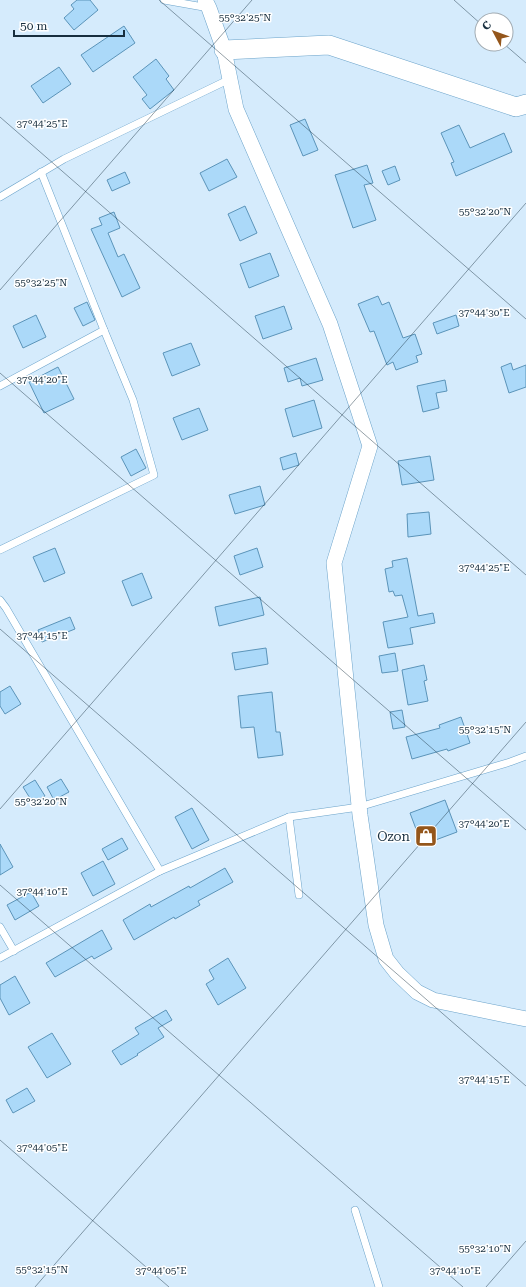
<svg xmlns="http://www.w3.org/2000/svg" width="526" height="1287" font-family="'Roboto Serif',serif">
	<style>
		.building { fill: #abd9f9; stroke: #5b94b9 }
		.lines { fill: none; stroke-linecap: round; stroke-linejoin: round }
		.service-casing { stroke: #6ba3ca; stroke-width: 8 }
		.minor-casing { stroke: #6ba3ca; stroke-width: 16 }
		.tertiary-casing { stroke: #6ba3ca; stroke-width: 20 }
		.service { stroke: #fff; stroke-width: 7 }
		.minor { stroke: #fff; stroke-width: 15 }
		.tertiary { stroke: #fff; stroke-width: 19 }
		.ticks { fill: none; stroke: #172e3e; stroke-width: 1; stroke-opacity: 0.45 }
		.labels { text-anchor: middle; stroke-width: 3; stroke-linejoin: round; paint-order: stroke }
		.poi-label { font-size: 13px; fill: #172e3e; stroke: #fff; text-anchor: end }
		.ticks-label { font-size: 10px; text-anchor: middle; fill: #172e3e; stroke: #fff; stroke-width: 3; stroke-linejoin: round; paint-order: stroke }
	</style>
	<rect width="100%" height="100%" fill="#d5ebfc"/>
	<g class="building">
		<path d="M77,0H90L98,10L74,30L64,18L74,9L71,5Z"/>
		<path d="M124,26L135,43L93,72L81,55Z"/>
		<path d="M156,59L169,76L166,79L174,90L150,109L142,99L147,95L133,77Z"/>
		<path d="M59,67L71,84L43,103L31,86Z"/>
		<path d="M305,119L318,150L303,156L290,125Z"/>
		<path d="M459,125L470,148L504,133L512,152L456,176L451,163L454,162L441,133Z"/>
		<path d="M227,159L237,177L209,191L200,173Z"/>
		<path d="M367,165L373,183L364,185L376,220L353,228L335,175Z"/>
		<path d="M395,166L400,180L388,185L382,171Z"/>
		<path d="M125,172L130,183L112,191L107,180Z"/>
		<path d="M245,206L257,233L240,241L228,214Z"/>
		<path d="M114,212L120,228L108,233L118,257L124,254L140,288L122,297L91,229L102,225L99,218Z"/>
		<path d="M270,253L279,276L249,288L240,264Z"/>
		<path d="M378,296L382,305L389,302L403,338L415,334L422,354L416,356L418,362L396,370L393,362L387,365L374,331L370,332L358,304Z"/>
		<path d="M87,302L95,320L83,326L74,308Z"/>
		<path d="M284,306L292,329L263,339L255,316Z"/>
		<path d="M36,315L46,337L23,348L13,326Z"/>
		<path d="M456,315L459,326L437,334L433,323Z"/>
		<path d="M191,343L200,365L172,376L163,353Z"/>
		<path d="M316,358L323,380L302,386L300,378L288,382L284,368Z"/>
		<path d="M511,363L513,370L526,365V387L509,393L501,367Z"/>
		<path d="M58,367L74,399L44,413L29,382Z"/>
		<path d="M445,380L447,391L436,393L439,408L423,412L417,386Z"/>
		<path d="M314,400L322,428L293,437L285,409Z"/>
		<path d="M199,408L208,430L182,440L173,418Z"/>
		<path d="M136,449L146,468L131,476L121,457Z"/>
		<path d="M296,453L299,465L283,470L280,458Z"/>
		<path d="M430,456L434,480L402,485L398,461Z"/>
		<path d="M260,486L265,505L235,514L229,495Z"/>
		<path d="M429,512L431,534L408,537L407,514Z"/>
		<path d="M55,548L65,573L44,582L33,557Z"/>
		<path d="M257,548L263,567L240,575L234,556Z"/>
		<path d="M407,558L418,616L433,613L435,623L410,628L413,644L388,648L383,622L408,617L402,595L395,596L393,591L389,592L385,569L393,567L392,561Z"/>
		<path d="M142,573L152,598L132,606L122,581Z"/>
		<path d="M260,597L264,615L219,626L215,607Z"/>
		<path d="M70,617L75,629L42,642L38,630Z"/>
		<path d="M266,648L268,664L235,670L232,653Z"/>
		<path d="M395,653L398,671L382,673L379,656Z"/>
		<path d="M424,665L427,680L424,681L428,701L408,705L402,670Z"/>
		<path d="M10,686L21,704L5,714L0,706V692Z"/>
		<path d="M272,692L276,732H280L283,755L258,758L254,727L241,728L238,696Z"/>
		<path d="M402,710L405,727L393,729L390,712Z"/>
		<path d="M461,717L470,743L448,751L447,749L412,759L406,737L440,728L439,725Z"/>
		<path d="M61,779L69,792L54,800L47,787Z"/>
		<path d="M35,780L45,796L33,803L23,787Z"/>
		<path d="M445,800L457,832L422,845L410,813Z"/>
		<path d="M192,808L209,840L192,849L175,817Z"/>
		<path d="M122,838L128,849L108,860L102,849Z"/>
		<path d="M0,844L13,867L0,875Z"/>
		<path d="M103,861L115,884L93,896L81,873Z"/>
		<path d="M225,868L233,882L198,901L200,905L175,919L174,917L134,940L123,920L150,904L151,907L189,886L190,888Z"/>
		<path d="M31,892L39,906L15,920L7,905Z"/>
		<path d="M102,930L112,949L94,959L92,956L55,977L46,963Z"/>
		<path d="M228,958L246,988L218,1005L206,984L214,979L209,970Z"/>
		<path d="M15,976L30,1003L9,1015L0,998V985Z"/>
		<path d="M166,1010L172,1020L158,1028L164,1037L137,1054L138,1055L121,1065L112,1051L139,1034L135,1028Z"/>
		<path d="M52,1033L71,1064L47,1078L28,1047Z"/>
		<path d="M27,1088L35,1101L13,1113L6,1100Z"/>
	</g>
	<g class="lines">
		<g class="service-casing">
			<g id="service">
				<path d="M164,0L209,8"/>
				<path d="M0,197L64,159L230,79"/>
				<path d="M0,386L104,330L41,172"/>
				<path d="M0,550L154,475L133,400L104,330"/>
				<path d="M0,600L6,608L160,871"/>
				<path d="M289,817L299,895"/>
				<path d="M0,927L14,951"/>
				<path d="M0,958L160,871L289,817L359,807L510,762L526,756"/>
				<path d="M355,1210L379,1287"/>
			</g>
		</g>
		<g class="minor-casing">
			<path id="minor" d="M205,0L209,8L224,50L236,109L330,324L370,446L334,563L360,815L376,925L386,959L397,973L417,992L433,1000L526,1019"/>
		</g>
		<g class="tertiary-casing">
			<path id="tertiary" d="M224,50L329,45L516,107L526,104"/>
		</g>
		<use href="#service" class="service"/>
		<use href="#minor" class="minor"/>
		<use href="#tertiary" class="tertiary"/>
	</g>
	<path class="ticks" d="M159,0L526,319M454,0L482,25M504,44L526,63M0,117L526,575M0,290L252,0M0,373L526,830M0,629L526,1086M0,809L526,203M0,885L463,1287M0,1140L169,1287M35,1287L526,722M486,1287L526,1241"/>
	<defs>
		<g id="shop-square" transform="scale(1.15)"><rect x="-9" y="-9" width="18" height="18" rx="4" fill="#94561b" stroke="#fff"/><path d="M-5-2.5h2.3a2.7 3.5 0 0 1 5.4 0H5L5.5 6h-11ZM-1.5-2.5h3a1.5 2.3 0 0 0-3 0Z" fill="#fff"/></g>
	</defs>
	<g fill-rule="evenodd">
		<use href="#shop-square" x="426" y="836"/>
	</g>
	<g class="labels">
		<g class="poi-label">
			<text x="410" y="841">Ozon</text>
		</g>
	</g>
	<g class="ticks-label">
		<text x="245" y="21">55°32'25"N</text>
		<text x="42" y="127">37°44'25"E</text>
		<text x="485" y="215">55°32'20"N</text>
		<text x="41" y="286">55°32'25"N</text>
		<text x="484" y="316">37°44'30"E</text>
		<text x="42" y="383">37°44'20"E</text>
		<text x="484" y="571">37°44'25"E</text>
		<text x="42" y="639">37°44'15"E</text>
		<text x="485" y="733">55°32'15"N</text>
		<text x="41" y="805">55°32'20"N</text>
		<text x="484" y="827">37°44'20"E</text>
		<text x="42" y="895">37°44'10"E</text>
		<text x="484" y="1083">37°44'15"E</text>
		<text x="42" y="1151">37°44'05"E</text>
		<text x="485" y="1252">55°32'10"N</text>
		<text x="42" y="1273">55°32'15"N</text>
		<text x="161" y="1274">37°44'05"E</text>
		<text x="455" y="1274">37°44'10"E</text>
	</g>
	<g transform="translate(494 32) rotate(311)"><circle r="19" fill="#ffffff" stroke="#a2abb2"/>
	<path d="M0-3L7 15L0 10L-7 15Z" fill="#94561b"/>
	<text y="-6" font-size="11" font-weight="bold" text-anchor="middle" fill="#172e3e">С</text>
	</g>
	<path d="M14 30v6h110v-6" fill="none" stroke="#172e3e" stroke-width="2"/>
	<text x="20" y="30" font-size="12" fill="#172e3e" stroke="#ffffff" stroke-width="3" paint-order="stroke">50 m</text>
</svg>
